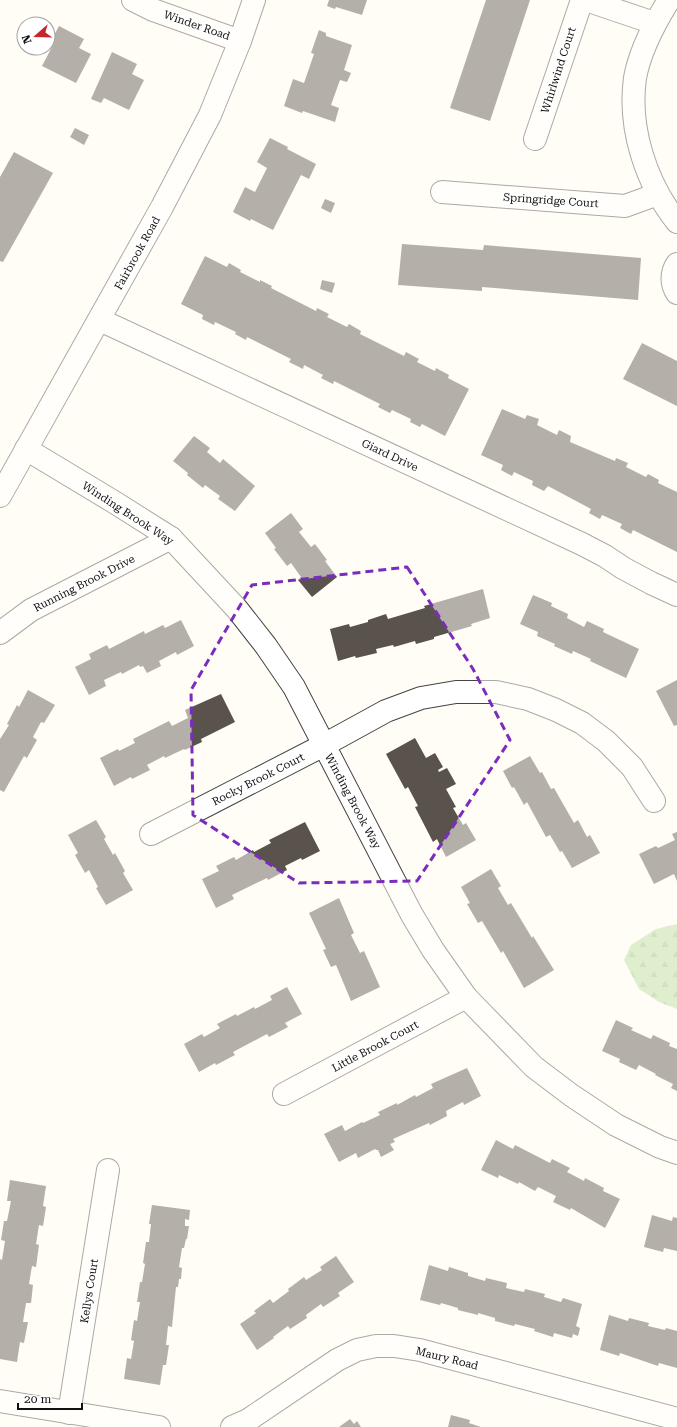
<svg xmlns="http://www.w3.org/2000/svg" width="677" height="1427" font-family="'Roboto Serif',serif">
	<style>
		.forest { fill: url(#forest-firs) }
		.building { fill: #5a524d }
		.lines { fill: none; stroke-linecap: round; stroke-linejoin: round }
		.minor-casing { stroke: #444; stroke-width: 24 }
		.minor { stroke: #fff; stroke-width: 22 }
		.marked { fill: none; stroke: #7b2cbf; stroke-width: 3; stroke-dasharray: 8 5; stroke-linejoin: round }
		.labels { text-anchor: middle; stroke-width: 4; stroke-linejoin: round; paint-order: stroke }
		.street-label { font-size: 11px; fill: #111; stroke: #fff }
	</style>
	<defs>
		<pattern id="forest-firs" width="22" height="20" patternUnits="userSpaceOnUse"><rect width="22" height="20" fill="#b9dc9c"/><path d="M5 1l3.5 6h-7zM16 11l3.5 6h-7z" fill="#9ebc85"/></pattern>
	</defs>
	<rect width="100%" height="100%" fill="#fffdf5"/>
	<path class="forest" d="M677,924V1009L659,1002L639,989L624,960L631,945L656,929Z"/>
	<g class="building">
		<path d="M329,0H367L362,15L336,7L335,9L327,6Z"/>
		<path d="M486,0H530L490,121L450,108Z"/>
		<path d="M59,26L84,39L79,48L91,54L76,83L42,66L53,45L50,43Z"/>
		<path d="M319,30L326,33V36L352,45L344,70L351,73L347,82L340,80L331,105L339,108L335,122L303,111L302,113L284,106L293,79L304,83L314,54L311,53Z"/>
		<path d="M112,52L137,64L132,74L144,80L129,110L104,98L101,103L91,99Z"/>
		<path d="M75,128L89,135L84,145L70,137Z"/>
		<path d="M270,138L288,147L287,149L316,164L309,179L301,175L273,230L251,219L250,221L233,212L245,187L255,192L267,168L257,162Z"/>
		<path d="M14,152L53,173L3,262L0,261V177Z"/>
		<path d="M325,199L335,203L331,213L321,208Z"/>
		<path d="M402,244L483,250L484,245L641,258L638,300L482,287V291L398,285Z"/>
		<path d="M205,256L227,267L229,263L241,270L240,272L260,282V280L272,286L271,288L316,311L317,308L329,314L327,317L347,327L349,324L361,331L360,334L404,356L406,352L419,359L417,362L435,371L436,368L449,375L448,378L469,389L445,436L422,424L420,427L410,422L411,419L392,410L390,413L378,407L380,404L334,381L333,384L321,378L323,375L304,365L303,369L289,362L291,359L247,337L246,340L235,334L236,332L215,322L214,325L202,319L203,315L181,304Z"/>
		<path d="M322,280L335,283L332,293L320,289Z"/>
		<path d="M642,343L677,361V406L623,379Z"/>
		<path d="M502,409L525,419L527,415L539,419L537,425L557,435L559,430L571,436L570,442L615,461L616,458L628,463L626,467L646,477L648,474L659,480L658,483L677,492V552L633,530L631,534L620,528L622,524L602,515L600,519L589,513L591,509L548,486L544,491L532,485L533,481L514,472L512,476L501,470L503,465L481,455Z"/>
		<path d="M194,436L210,448L207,452L220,463L223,459L255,486L235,511L218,499L220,496L205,485L203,488L187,475L188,473L173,461Z"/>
		<path d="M291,513L303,529L299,532L311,547L315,544L327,560L325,561L337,577L312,597L298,580L301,577L291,563L287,566L274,549L276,548L265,533Z"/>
		<path d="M483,589L490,618L471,624L472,626L434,637V639L416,644L415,641L394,647L393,645L376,649L377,653L356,658L355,656L338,661L330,629L349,624L350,627L368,622V620L386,614L388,619L425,608L424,606Z"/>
		<path d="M533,595L552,603L551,606L568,614L567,618L584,627L587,621L604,629L603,632L639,649L626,678L590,661L591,659L573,651L572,654L554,646L555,644L537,636L538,632L520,624Z"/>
		<path d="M181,620L194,646L177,655L176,652L159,661L161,666L147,673L143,666L140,667L139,665L122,674L121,672L104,680L106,686L89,695L75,667L91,659L89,654L107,645L109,649L144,631L145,634L163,625L165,628Z"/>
		<path d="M677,680V725L674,726L656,691Z"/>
		<path d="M28,690L55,705L44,723L41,722L33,737L37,740L27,758L24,756L4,792L0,790V739L9,725L7,724L17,705L19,707Z"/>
		<path d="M221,694L235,722L201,739L202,742L185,750L184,749L165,758L164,756L147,765L150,770L132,779L131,777L114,786L100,758L118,749L119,751L135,743L133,739L169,721L172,726L188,718L185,710Z"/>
		<path d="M415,738L426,758L435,753L443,767L438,770L439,772L447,768L456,784L446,789L456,807L453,808L463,825L466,823L476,840L446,857L437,839L433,842L415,807L418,806L408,787L405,789L386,754Z"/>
		<path d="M530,756L540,773L542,772L551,789L554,788L574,823L578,820L587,837L590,835L600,853L572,868L562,851L560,852L550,835L546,837L527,802L524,805L514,787L512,788L503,771Z"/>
		<path d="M96,820L106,837L104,839L113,855L115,853L125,871L123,873L133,890L106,905L96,888L98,887L89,870L85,873L75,855L78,853L68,835Z"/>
		<path d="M305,822L320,851L302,860L301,858L285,866L287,870L268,880L267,878L232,895L234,899L216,908L202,879L219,871L216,866L234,857L236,860L253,850L254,852L271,843L269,840Z"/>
		<path d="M677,832V881L674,874L654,884L639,854L656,846L658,848L675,840L672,834Z"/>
		<path d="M491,869L501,886L498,888L508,905L511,903L532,938L533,936L554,970L524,988L503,951L501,953L482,921L478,923L467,904L470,903L461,887Z"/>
		<path d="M339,898L354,933L351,935L360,953L364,951L380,987L351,1001L336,965L331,967L323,950L326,949L309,913Z"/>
		<path d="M287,987L302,1014L285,1023L288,1027L269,1037L267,1034L233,1052L235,1055L216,1065L215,1063L199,1072L184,1044L202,1034L204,1037L220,1028L217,1024L236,1014L237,1016L254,1007L255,1009L272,1000L270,996Z"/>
		<path d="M616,1020L633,1028L631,1030L651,1039L653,1035L670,1043L669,1046L677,1049V1091L671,1088L673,1084L655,1075L656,1074L639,1065L636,1070L619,1062L620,1059L602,1051Z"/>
		<path d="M467,1068L481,1096L464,1105L463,1102L446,1111L447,1116L430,1125L429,1123L393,1139L395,1142L390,1144L394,1150L381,1157L378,1150H376L375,1149L358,1158L356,1153L339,1162L324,1134L342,1125L345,1131L362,1122L363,1123L380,1115L378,1112L397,1103V1105L415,1095L416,1097L433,1088L431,1084Z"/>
		<path d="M496,1140L513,1149L515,1145L550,1163L552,1159L570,1168L567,1172L584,1181L585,1178L604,1188L603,1191L620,1199L605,1228L571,1208L570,1210L553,1202L556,1196L538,1187L535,1191L519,1182L518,1184L499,1175L498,1178L481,1170Z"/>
		<path d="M10,1180L46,1186L43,1206L46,1207L43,1226L39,1225L36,1244L39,1245L36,1267L32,1266L29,1284L33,1285L31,1303H26L23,1322H28L24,1343L20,1342L17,1362L0,1359V1259L2,1260L5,1241L1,1240L4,1221H7L11,1201H7Z"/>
		<path d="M152,1205L190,1210L189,1220L185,1219V1226H189L187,1239H186L184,1248H182L179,1267L182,1268L181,1279H179L178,1287H176L172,1327L168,1326L166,1345H169L166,1365H163L160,1385L124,1379L127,1358L131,1359L134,1341L131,1340L134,1320L137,1321L140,1302H137L140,1282H142L145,1264L143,1263L146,1242H149L151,1224H149Z"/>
		<path d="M652,1215L672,1221L673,1217L677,1218V1251L664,1248L663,1252L644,1247Z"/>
		<path d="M336,1256L354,1282L338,1293L340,1296L323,1307L321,1304L306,1315L307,1318L290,1329L288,1326L273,1337L274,1338L257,1350L240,1324L256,1313L254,1311L270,1299L273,1303L289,1291L288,1289L304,1277L306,1280L322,1270L320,1267Z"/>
		<path d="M429,1265L448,1271L449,1267L468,1273V1276L485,1281L486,1278L507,1283L506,1288L524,1292L525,1289L545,1294L544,1297L561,1302L563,1298L582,1304L576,1326L580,1328L578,1336L573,1334L572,1338L554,1333L553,1337L534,1331L535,1329L515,1324L514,1326L495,1321V1318L478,1313V1315L458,1310V1308L441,1303L440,1305L420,1300Z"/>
		<path d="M609,1315L628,1321L629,1318L649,1323L648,1326L665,1330L666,1328L677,1331V1368L659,1363L658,1366L620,1353L619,1356L600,1350Z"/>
		<path d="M451,1415L470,1420L469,1423L481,1427H448Z"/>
		<path d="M350,1419L354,1424L357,1421L361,1427H339Z"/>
	</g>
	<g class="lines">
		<g class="minor-casing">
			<g id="minor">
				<path d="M133,0L153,10L240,41"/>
				<path d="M586,0L654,23"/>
				<path d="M669,0C654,24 640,50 635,78C628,128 646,183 677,222"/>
				<path d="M535,139L582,0"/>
				<path d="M442,192L625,206L658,194"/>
				<path d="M677,264C671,273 671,284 677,293"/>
				<path d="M100,320L582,544L605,556L623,568L651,583L677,595"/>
				<path d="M26,449L114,502L171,538L237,609L266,646L294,687L412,915L433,950L466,997L534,1067L571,1095L616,1125L660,1147L677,1153"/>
				<path d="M0,496L162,207L210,115L240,41L254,0"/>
				<path d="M0,633L31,610L171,538"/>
				<path d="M151,834L324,745L386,711L421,698L456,692H496L528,699L556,710L582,723L606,741L632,767L654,801"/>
				<path d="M284,1094L466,997"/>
				<path d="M0,1401L159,1427"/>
				<path d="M69,1413L108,1170"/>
				<path d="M232,1427L248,1420L337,1360L357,1350L376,1346H394L420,1350L677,1419"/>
			</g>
		</g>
		<use href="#minor" class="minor"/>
	</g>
	<path d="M0 0H677V1427H0ZM407,567L473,669L510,740L417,881L299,883L193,815L191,690L252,585Z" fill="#fffdf5" fill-opacity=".55" fill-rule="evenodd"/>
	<path class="marked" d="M407,567L473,669L510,740L417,881L299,883L193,815L191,690L252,585Z"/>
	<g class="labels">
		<g class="street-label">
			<text transform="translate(197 25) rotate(19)" y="4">Winder Road</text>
			<text transform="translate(558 70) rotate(-72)" y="4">Whirlwind Court</text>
			<text transform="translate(551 200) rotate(4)" y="4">Springridge Court</text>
			<text transform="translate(137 253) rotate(-61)" y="4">Fairbrook Road</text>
			<text transform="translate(390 455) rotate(25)" y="4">Giard Drive</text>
			<text transform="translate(128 513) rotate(33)" y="4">Winding Brook Way</text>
			<text transform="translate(84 583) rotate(-27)" y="4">Running Brook Drive</text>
			<text transform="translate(258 779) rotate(-27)" y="4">Rocky Brook Court</text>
			<text transform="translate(353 801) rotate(62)" y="4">Winding Brook Way</text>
			<text transform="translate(375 1046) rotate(-28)" y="4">Little Brook Court</text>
			<text transform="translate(89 1291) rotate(-81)" y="4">Kellys Court</text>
			<text transform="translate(447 1358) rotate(14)" y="4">Maury Road</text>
		</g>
	</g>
	<g transform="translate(36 36) rotate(250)"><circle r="19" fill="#ffffff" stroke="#a0a0a0"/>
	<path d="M0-3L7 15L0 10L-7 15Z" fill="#c4262e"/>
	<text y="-6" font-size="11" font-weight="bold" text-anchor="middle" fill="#111111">N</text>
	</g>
	<path d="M18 1403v6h64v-6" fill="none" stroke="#111111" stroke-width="2"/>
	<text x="24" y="1403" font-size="12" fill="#111111" stroke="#ffffff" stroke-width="3" paint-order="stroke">20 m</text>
</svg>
